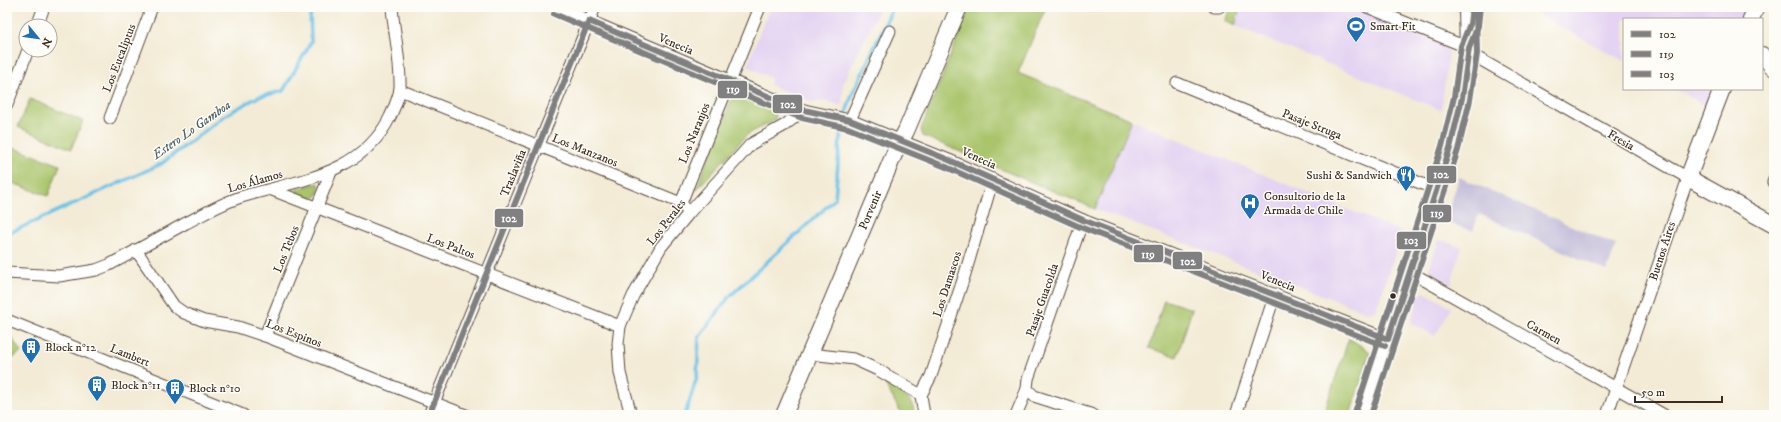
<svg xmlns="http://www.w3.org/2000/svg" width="1781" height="422" font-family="'IM FELL DW Pica',serif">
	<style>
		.built { fill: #e4d3f2 }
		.industrial { fill: #c6c0da }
		.green { fill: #a9c46a; stroke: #727744 }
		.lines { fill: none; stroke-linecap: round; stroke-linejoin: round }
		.stream { stroke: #6bc2e8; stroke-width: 3.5 }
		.street-casing { stroke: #574739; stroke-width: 13 }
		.secondary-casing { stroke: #574739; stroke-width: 18 }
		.primary-casing { stroke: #574739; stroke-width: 20 }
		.street { stroke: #fff; stroke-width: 11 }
		.secondary { stroke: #fff; stroke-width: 16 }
		.primary { stroke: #fff; stroke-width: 18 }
		.bus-1-casing { stroke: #fdfcf7; stroke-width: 9 }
		.bus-2-casing { stroke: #fdfcf7; stroke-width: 9 }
		.bus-3-casing { stroke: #fdfcf7; stroke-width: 9 }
		.bus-1 { stroke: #808080; stroke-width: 6 }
		.bus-2 { stroke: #808080; stroke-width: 6 }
		.bus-3 { stroke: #808080; stroke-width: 6 }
		.bus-dot { fill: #3b2a1e; stroke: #fdfcf7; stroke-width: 1.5 }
		.labels { text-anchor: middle; stroke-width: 3; stroke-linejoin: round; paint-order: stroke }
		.poi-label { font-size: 12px; fill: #3b2a1e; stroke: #fdfcf7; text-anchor: start }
		.street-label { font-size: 12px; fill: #3b2a1e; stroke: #fdfcf7 }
		.water-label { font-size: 13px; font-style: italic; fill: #4c5f65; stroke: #fdfcf7 }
		.line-badge { stroke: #fdfcf7; stroke-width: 1.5 }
		.badge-label { font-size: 11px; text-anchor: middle; font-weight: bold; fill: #fff }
	</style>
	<rect width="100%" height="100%" fill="#fdfcf7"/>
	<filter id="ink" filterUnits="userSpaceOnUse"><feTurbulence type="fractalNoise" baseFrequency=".025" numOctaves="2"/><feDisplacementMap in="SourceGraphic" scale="8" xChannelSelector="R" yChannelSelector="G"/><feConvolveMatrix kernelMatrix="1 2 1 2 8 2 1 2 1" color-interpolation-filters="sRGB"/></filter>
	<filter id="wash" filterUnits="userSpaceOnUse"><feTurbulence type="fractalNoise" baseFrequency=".012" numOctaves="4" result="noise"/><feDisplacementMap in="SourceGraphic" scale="16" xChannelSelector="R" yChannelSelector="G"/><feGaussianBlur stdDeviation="0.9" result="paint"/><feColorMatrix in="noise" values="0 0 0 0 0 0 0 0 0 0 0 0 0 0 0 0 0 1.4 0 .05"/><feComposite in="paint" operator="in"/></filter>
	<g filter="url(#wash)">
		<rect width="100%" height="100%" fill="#f3ebd5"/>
		<g class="built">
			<path d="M770,7H880L843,84L842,106L827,101L813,102L770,85L771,78L747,66Z"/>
			<path d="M1240,7H1354L1447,45L1449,54L1441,110L1235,26Z"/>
			<path d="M1524,7H1745L1740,19H1624V61Z"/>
			<path d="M1675,89H1712L1705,105Z"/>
			<path d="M1132,120L1402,232L1376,310L1367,312L1095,209Z"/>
			<path d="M1439,240L1462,247L1451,284L1432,274L1429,269Z"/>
			<path d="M1424,292L1451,308L1435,336L1411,323L1419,294Z"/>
		</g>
		<path class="industrial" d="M1459,177L1616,245L1607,271L1479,214L1473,231L1445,222Z"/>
		<g class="green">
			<path d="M970,7H1046L1018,73L1132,120L1095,209L923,136L921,129Z"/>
			<path d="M1231,7H1240L1235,26L1225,21Z"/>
			<path d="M739,95L776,112L775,120L748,134L696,190L731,101Z"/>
			<path d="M30,99L83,121L71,149L18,127Z"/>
			<path d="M9,146L60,165L48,196L7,181V150Z"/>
			<path d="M318,183L320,186L316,197L310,198L296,192L297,189Z"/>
			<path d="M1164,300L1192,309L1177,357L1149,348Z"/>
			<path d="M8,332L21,352L7,362V333Z"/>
			<path d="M1349,338L1370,352L1350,415H1323Z"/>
			<path d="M884,382C897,391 917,398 913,415H902Z"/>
		</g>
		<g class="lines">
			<g class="stream">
				<path d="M7,234L161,164L227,114L258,97L283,91L311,42L310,7"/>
				<path d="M685,415L697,377L699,337L729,297L835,199L841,128L852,95L893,7"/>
			</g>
		</g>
	</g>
	<g filter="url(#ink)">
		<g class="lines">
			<g class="street-casing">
				<g id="street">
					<path d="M557,7L777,100L804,110L850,120L949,160L1083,220L1388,339"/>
					<path d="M1214,7H1219"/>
					<path d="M1367,7L1469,48"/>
					<path d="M37,26L44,7"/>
					<path d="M1469,53L1688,178L1607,415"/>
					<path d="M1177,83L1437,190"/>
					<path d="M400,90L681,203L689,213"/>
					<path d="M7,105L28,50"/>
					<path d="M110,118L152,7"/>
					<path d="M850,120L890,31"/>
					<path d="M1773,182L1774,179"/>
					<path d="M272,190L620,326"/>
					<path d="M681,203L760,7"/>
					<path d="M1083,220L1028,379L1027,389L1034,396L1093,415"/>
					<path d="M136,250L174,306L184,313L204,321L238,327L265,336L466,415"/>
					<path d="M1410,272L1664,415"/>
					<path d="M7,273L59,276L96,270L109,265C135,251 161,237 186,223C204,214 222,203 241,197C297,180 361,176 390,117C394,108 399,98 400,88C401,61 394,34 392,7"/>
					<path d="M7,320L243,415"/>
					<path d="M265,336L331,172"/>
					<path d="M810,354L854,359L878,370L921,395L924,415"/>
					<path d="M921,395L931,376L965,274L993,179"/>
					<path d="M429,415L595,7"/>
					<path d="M631,415L620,373L618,344L620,326L633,296L661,247L689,213L751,144L785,125L804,110"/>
					<path d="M1016,415L1027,389"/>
					<path d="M1236,415L1275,294"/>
				</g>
			</g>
			<g class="secondary-casing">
				<g id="secondary">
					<path d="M1751,19L1756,7"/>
					<path d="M1762,55L1774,68"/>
					<path d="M1722,89L1688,178L1774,225"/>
					<path d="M784,415L895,152L906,131L959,7"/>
				</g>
			</g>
			<g class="primary-casing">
				<path id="primary" d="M1363,415L1450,148L1462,98L1469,53L1468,7"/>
			</g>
			<use href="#street" class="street"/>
			<use href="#secondary" class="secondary"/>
			<use href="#primary" class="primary"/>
			<g class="bus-1-casing">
				<g id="bus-1">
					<path d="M589,21L777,100L804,110L850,120L949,160L1083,220L1388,339"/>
					<path d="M1388,339L1450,148L1462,98L1469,48L1478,26L1480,7"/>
					<path d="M429,415L589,21"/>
				</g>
			</g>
			<g class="bus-2-casing">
				<g id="bus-2">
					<path d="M554,14L774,107L802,118L848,128L946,167L1080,227L1385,346"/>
					<path d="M1371,415L1458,150L1470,100L1477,54L1476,7"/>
				</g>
			</g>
			<g class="bus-3-casing">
				<path id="bus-3" d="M1355,413L1442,146L1454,97L1461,46L1470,24L1472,7"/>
			</g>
			<use href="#bus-1" class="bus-1"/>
			<use href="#bus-2" class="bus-2"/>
			<use href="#bus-3" class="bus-3"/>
		</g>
	</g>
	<defs>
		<g id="stadium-pin" transform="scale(1)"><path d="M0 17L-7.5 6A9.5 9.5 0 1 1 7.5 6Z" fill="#1f6fb2" stroke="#fdfcf7"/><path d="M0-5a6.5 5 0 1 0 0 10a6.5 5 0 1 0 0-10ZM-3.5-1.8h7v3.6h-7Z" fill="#fff"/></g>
		<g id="restaurant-pin" transform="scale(1)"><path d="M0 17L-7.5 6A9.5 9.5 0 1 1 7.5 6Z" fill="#1f6fb2" stroke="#fdfcf7"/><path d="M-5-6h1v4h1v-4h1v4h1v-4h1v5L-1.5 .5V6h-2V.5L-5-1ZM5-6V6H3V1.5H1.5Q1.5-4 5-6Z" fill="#fff"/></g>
		<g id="hospital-pin" transform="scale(1)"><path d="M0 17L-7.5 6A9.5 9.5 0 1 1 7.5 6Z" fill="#1f6fb2" stroke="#fdfcf7"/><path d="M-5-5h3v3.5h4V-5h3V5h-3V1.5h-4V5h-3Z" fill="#fff"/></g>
		<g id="building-pin" transform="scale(1)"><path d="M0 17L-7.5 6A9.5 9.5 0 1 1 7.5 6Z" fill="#1f6fb2" stroke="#fdfcf7"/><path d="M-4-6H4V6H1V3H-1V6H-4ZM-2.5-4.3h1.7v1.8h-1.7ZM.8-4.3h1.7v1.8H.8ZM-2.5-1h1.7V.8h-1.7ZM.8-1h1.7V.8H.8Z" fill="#fff"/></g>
	</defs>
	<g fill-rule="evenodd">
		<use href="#stadium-pin" x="1356" y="26"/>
		<use href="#restaurant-pin" x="1406" y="175"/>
		<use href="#hospital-pin" x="1250" y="203"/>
		<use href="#building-pin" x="31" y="347"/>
		<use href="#building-pin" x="97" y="385"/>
		<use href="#building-pin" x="175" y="388"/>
	</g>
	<circle class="bus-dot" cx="1393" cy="296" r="3.5"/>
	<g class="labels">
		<g class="poi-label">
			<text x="1370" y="30">Smart Fit</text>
			<text x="1392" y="179" text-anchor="end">Sushi &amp; Sandwich</text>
			<text x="1264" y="200">Consultorio de la<tspan x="1264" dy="14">Armada de Chile</tspan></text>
			<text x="45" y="351">Block n°12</text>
			<text x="111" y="389">Block n°11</text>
			<text x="189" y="392">Block n°10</text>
		</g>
		<g class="street-label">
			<text transform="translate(676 44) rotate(23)" y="4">Venecia</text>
			<text transform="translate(119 58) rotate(-69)" y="4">Los Eucaliptus</text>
			<text transform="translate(1312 124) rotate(22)" y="4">Pasaje Struga</text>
			<text transform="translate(694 133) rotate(-68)" y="4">Los Naranjos</text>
			<text transform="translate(1621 140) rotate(30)" y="4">Fresia</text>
			<text transform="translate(585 150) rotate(22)" y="4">Los Manzanos</text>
			<text transform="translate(979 158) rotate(24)" y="4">Venecia</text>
			<text transform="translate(513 173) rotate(-68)" y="4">Traslaviña</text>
			<text transform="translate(255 181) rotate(-16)" y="4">Los Álamos</text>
			<text transform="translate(870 210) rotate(-67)" y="4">Porvenir</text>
			<text transform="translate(666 222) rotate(-52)" y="4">Los Perales</text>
			<text transform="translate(451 246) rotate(21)" y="4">Los Paltos</text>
			<text transform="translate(286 249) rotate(-68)" y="4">Los Tebos</text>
			<text transform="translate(1662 251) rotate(-72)" y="4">Buenos Aires</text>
			<text transform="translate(1278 281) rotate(22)" y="4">Venecia</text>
			<text transform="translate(947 284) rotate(-72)" y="4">Los Damascos</text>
			<text transform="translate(1042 300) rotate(-71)" y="4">Pasaje Guacolda</text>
			<text transform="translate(1544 332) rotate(29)" y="4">Carmen</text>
			<text transform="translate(294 333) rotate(21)" y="4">Los Espinos</text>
			<text transform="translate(130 355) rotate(22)" y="4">Lambert</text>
		</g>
		<g class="water-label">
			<text transform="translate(191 129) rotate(-35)" y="5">Estero Lo Gamboa</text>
		</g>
	</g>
	<g class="line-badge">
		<rect x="717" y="80" width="31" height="19" rx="4" fill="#808080"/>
		<rect x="772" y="94" width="31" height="20" rx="4" fill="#808080"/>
		<rect x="1426" y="165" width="31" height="19" rx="4" fill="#808080"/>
		<rect x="1422" y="204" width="30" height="19" rx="4" fill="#808080"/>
		<rect x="494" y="208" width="30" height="20" rx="4" fill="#808080"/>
		<rect x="1396" y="231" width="31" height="19" rx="4" fill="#808080"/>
		<rect x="1133" y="244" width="31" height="19" rx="4" fill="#808080"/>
		<rect x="1172" y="251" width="31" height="19" rx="4" fill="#808080"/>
	</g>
	<g class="badge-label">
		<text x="733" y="93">119</text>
		<text x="788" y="108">102</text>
		<text x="1441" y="178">102</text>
		<text x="1437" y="217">119</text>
		<text x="509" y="222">102</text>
		<text x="1411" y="244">103</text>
		<text x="1148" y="258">119</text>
		<text x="1188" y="265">102</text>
	</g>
	<rect width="1781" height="422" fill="none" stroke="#fdfcf7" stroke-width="24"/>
	<rect x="1623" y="18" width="140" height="72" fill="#fdfcf7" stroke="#afa8a0"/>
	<rect x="1631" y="31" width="20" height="6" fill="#808080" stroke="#afa8a0"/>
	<text x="1659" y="38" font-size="12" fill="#3b2a1e">102</text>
	<rect x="1631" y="51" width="20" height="6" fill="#808080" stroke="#afa8a0"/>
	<text x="1659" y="58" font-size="12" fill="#3b2a1e">119</text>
	<rect x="1631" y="71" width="20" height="6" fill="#808080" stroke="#afa8a0"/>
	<text x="1659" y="78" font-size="12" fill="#3b2a1e">103</text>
	<g transform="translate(38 38) rotate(119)"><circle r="19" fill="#fdfcf7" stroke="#afa8a0"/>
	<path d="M0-3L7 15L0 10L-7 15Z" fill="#1f6fb2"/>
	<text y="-6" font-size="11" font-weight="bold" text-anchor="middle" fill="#3b2a1e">N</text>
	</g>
	<path d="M1635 396v6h87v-6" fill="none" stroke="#3b2a1e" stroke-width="2"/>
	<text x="1641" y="396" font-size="12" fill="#3b2a1e" stroke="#fdfcf7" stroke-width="3" paint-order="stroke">50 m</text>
</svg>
